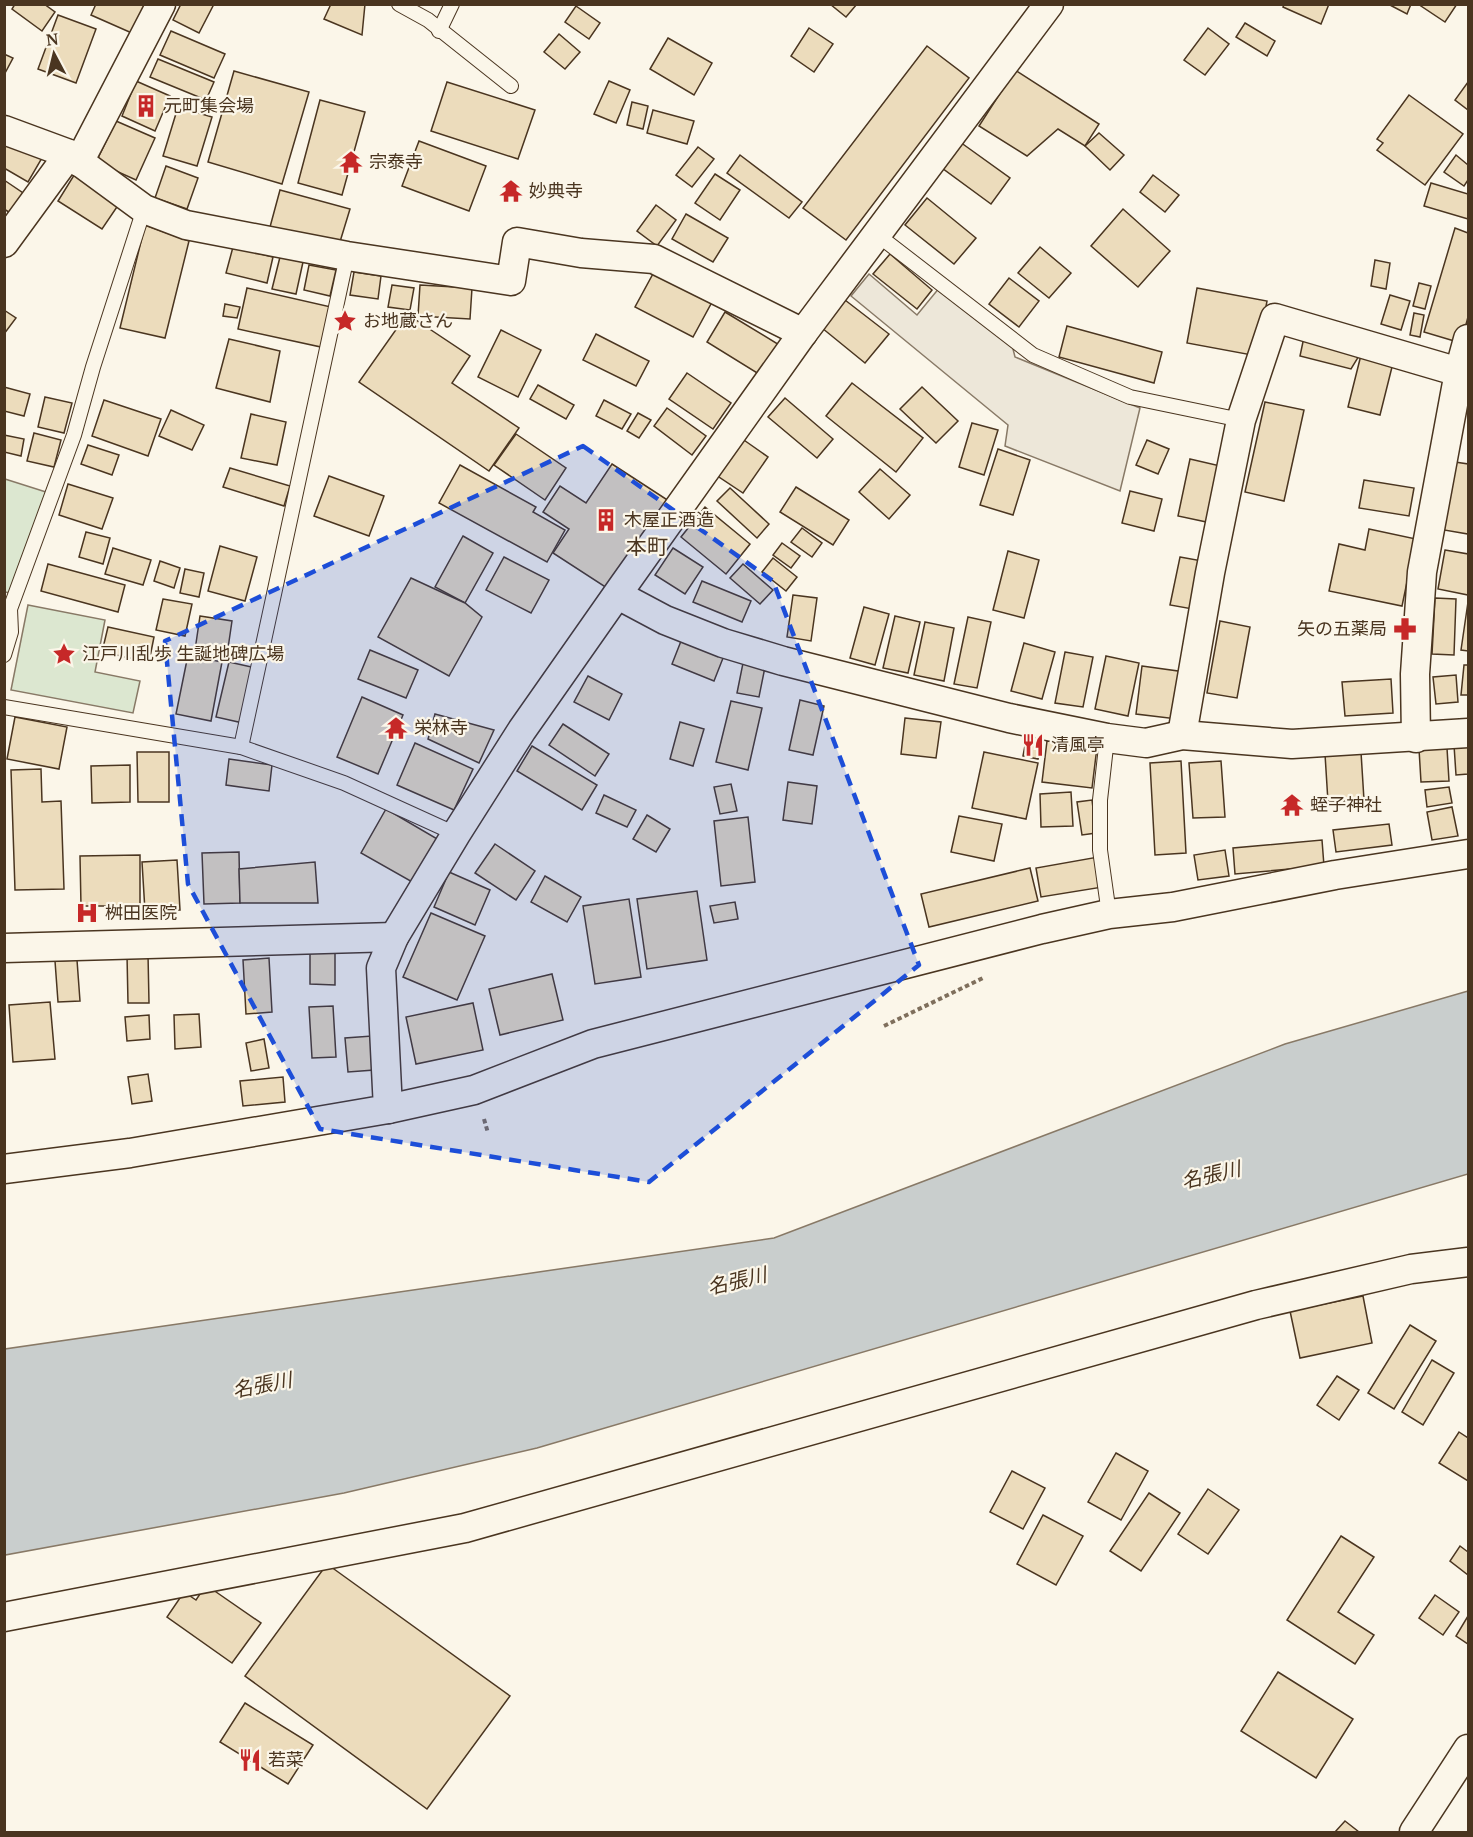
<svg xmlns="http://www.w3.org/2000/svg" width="1473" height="1837" font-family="'PT Serif','Noto Sans JP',serif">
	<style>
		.green { fill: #dce7d0; stroke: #887966; stroke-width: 1.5 }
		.parking { fill: #ede7d9; stroke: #887966; stroke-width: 1.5 }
		.water { fill: #c9cecd; stroke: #887966; stroke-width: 1.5 }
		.building { fill: #ecdcbc; stroke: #4a3520; stroke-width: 1.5 }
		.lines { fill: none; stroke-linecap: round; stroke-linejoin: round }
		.service-casing { stroke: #4a3520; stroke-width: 16 }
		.minor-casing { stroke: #4a3520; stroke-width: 31 }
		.path { stroke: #7f6f5c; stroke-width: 4; stroke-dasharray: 4.5 3; stroke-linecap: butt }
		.service { stroke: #fbf6e9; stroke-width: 14 }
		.minor { stroke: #fbf6e9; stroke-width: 28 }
		.marked { fill: #1d4ed8; fill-opacity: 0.2; stroke: #1d4ed8; stroke-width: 4.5; stroke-dasharray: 12 8; stroke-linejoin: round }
		.labels { text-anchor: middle; stroke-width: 4.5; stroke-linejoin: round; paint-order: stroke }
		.poi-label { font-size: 18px; fill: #4a3520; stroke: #fbf6e9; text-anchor: start }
		.water-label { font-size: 20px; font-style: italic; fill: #4a3520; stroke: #fbf6e9 }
		.quarter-label { font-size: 21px; fill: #4a3520; stroke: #fbf6e9 }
	</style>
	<rect width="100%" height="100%" fill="#fbf6e9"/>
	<g class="green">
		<path d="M5,479L46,492L11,593L5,592Z"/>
		<path d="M28,605L105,620L95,672L140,681L133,713L11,690Z"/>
	</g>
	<path class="parking" d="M869,274L917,315L940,287L1012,345L1015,357L1140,408L1120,491L1005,446L1008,425L851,296Z"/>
	<path class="water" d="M1468,991V1174L537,1448L344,1493L5,1555V1349L774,1238L1285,1044Z"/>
	<g class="building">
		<path d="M15,4H44L55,12L42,31L12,9Z"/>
		<path d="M96,4H148L134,34L91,15Z"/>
		<path d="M181,4H214L199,33L173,20Z"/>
		<path d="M331,4H365L362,35L324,19Z"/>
		<path d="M830,4H857L846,17Z"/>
		<path d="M1284,4H1329L1321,24L1283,7Z"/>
		<path d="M1388,4H1411L1407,14Z"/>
		<path d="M1418,4H1457L1445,22Z"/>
		<path d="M576,6L600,23L589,39L565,22Z"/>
		<path d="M58,15L96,29L76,83L38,69Z"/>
		<path d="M1245,23L1275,41L1267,56L1236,37Z"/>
		<path d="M809,28L833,44L814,72L791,56Z"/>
		<path d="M1208,28L1229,44L1205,75L1184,60Z"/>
		<path d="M171,31L225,54L214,78L160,55Z"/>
		<path d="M559,34L580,52L565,69L544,52Z"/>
		<path d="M668,38L712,63L694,95L650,69Z"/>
		<path d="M927,46L969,78L846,240L803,208Z"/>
		<path d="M4,54L13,58L4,75Z"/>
		<path d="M158,59L214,82L206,100L150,77Z"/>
		<path d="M1015,70L1099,124L1085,146L1058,129L1027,156L979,126Z"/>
		<path d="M234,71L309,92L282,184L208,162Z"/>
		<path d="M136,81L170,96L155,131L122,116Z"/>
		<path d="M609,81L630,90L616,123L594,114Z"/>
		<path d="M447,82L535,110L518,159L431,131Z"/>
		<path d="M1468,82V110L1455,100Z"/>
		<path d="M1409,95L1463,134L1425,185L1377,150L1383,143L1377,139Z"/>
		<path d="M320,100L365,112L342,195L298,183Z"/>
		<path d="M632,102L648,106L643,129L627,125Z"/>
		<path d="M178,107L212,117L197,166L163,156Z"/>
		<path d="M653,110L694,121L687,144L647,133Z"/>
		<path d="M116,121L155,138L136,180L96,162Z"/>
		<path d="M1099,133L1124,155L1110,170L1085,146Z"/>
		<path d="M419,141L486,166L469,211L402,186Z"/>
		<path d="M960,142L1010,178L991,204L942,168Z"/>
		<path d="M4,145L42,158L28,182L4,168Z"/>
		<path d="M698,147L714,159L692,187L676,175Z"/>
		<path d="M740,155L802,202L789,218L727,173Z"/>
		<path d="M1456,155L1468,165V180L1464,186L1444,172Z"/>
		<path d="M166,166L198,178L187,209L155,198Z"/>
		<path d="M76,172L121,201L102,229L58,201Z"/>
		<path d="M715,174L740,190L720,220L695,203Z"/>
		<path d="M1153,175L1179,195L1165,212L1140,192Z"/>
		<path d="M4,180L29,197L15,216L4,209Z"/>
		<path d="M1431,183L1468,194V219L1424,206Z"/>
		<path d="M280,190L350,209L339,245L270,227Z"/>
		<path d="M927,198L976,238L954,264L905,225Z"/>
		<path d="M656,205L676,220L657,246L637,231Z"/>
		<path d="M1123,209L1170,251L1138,287L1091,246Z"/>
		<path d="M686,214L728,238L713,262L672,239Z"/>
		<path d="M145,225L189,241L165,338L120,328Z"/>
		<path d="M1455,228L1468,233V317L1461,343L1424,332Z"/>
		<path d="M233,247L273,257L267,283L226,273Z"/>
		<path d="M1040,247L1071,273L1049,298L1018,273Z"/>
		<path d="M890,254L932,290L917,309L873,274Z"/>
		<path d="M280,257L303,262L296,294L272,289Z"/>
		<path d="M1375,260L1390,263L1386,289L1371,286Z"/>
		<path d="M309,265L336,270L330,296L304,290Z"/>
		<path d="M354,272L381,276L378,299L350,295Z"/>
		<path d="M654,272L712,302L693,337L635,307Z"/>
		<path d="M1009,278L1039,301L1019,327L989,304Z"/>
		<path d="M1419,283L1431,286L1425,309L1413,306Z"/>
		<path d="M392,285L414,288L410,310L388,307Z"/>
		<path d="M420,285L472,288L470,319L418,316Z"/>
		<path d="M247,288L331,307L321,347L238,329Z"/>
		<path d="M1197,288L1267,301L1257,356L1187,343Z"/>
		<path d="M1390,295L1410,301L1401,330L1381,324Z"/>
		<path d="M845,300L889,334L865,363L822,328Z"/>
		<path d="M225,304L240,307L237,318L223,316Z"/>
		<path d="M4,310L16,318L4,334Z"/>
		<path d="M725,312L781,346L762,376L707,342Z"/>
		<path d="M1414,313L1424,315L1420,337L1410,335Z"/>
		<path d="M407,314L470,356L452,383L519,428L489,471L359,382Z"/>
		<path d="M1067,326L1162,352L1154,383L1059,357Z"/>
		<path d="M501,330L541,350L518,397L478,377Z"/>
		<path d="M596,334L649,361L636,386L583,360Z"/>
		<path d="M1304,337L1362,351L1351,369L1300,356Z"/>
		<path d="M229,339L280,351L270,402L216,388Z"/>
		<path d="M1362,351L1394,359L1380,415L1348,407Z"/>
		<path d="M687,373L731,403L713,429L669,399Z"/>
		<path d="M852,383L923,438L896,472L826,416Z"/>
		<path d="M538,385L574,405L566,419L530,399Z"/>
		<path d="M4,387L30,394L24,416L4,411Z"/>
		<path d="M922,387L958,421L936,443L900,409Z"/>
		<path d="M45,397L72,403L64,433L38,427Z"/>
		<path d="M785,398L833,439L817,458L768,417Z"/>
		<path d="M104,400L161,419L148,456L92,436Z"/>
		<path d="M604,400L631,414L622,429L596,416Z"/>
		<path d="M1265,402L1304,410L1284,501L1245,492Z"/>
		<path d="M667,408L706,436L692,455L654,426Z"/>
		<path d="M171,410L204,425L192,450L159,436Z"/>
		<path d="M638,413L651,420L639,438L627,431Z"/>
		<path d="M251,414L286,422L277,465L241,458Z"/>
		<path d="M972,423L998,430L984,475L959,467Z"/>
		<path d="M34,433L61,440L54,467L27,461Z"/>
		<path d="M516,434L566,468L545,500L494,465Z"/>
		<path d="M4,435L24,439L21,456L4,452Z"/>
		<path d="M741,438L768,457L743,493L716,475Z"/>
		<path d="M1147,440L1169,449L1158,474L1136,465Z"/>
		<path d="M88,445L119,455L112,475L81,464Z"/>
		<path d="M998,449L1030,460L1013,515L980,505Z"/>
		<path d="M1190,459L1229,468L1216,524L1178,516Z"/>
		<path d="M1455,462L1468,464V534L1444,530Z"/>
		<path d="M612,464L669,501L610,590L553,553L569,529L543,512L560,486L586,503Z"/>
		<path d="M460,465L536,507L533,512L565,530L547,562L439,503Z"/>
		<path d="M230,468L290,486L284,506L223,487Z"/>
		<path d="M880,469L910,495L889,519L859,492Z"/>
		<path d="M329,476L384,496L369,536L314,516Z"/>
		<path d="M1364,480L1414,488L1409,516L1359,508Z"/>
		<path d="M68,484L113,498L102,529L59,515Z"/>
		<path d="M796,487L849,520L833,545L780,512Z"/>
		<path d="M730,488L769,524L757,538L717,501Z"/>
		<path d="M1130,491L1162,499L1154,531L1122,523Z"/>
		<path d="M705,507L750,544L726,574L681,537Z"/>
		<path d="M802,528L822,543L812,557L791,542Z"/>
		<path d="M1369,529L1416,539L1402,606L1329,591L1339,544L1365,550Z"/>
		<path d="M86,532L110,538L103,564L79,557Z"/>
		<path d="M463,536L493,553L465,603L435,587Z"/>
		<path d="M782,543L800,556L791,568L773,555Z"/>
		<path d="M220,546L257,557L245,601L208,591Z"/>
		<path d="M113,548L151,560L143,585L105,574Z"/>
		<path d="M673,548L703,567L685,594L655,575Z"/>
		<path d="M1445,550L1468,554V595L1438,589Z"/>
		<path d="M1008,551L1039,560L1024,618L993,610Z"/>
		<path d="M504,557L549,580L531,613L486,590Z"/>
		<path d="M1180,557L1208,562L1198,610L1170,605Z"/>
		<path d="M773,558L797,577L786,591L762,572Z"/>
		<path d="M160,561L180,568L174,588L154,581Z"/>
		<path d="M48,564L125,585L118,612L41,591Z"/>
		<path d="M743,564L773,590L760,604L730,578Z"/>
		<path d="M185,569L204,573L199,597L180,593Z"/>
		<path d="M411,578L465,603L482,617L449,676L378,637Z"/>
		<path d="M702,581L751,601L742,622L693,602Z"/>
		<path d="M793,595L817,598L811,641L787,637Z"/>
		<path d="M1435,598L1456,599L1454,655L1432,654Z"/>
		<path d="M163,599L192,604L185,636L156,630Z"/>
		<path d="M1468,602V651L1461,650Z"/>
		<path d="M864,607L889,614L875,665L850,658Z"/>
		<path d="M200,616L232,621L227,655L195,650Z"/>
		<path d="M895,616L920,622L908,673L883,668Z"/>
		<path d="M968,617L991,622L977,688L954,684Z"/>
		<path d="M1220,621L1250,627L1237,698L1207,693Z"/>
		<path d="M925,622L954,628L944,681L914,675Z"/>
		<path d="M108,627L154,637L149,662L102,652Z"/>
		<path d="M683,636L725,653L714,681L672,664Z"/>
		<path d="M1024,643L1055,652L1042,699L1011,691Z"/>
		<path d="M370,650L418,670L406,698L358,679Z"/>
		<path d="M1065,652L1093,657L1083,707L1055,703Z"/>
		<path d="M188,655L222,662L211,721L176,714Z"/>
		<path d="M1106,656L1139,663L1128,716L1095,709Z"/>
		<path d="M229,662L256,668L243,723L216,717Z"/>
		<path d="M743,663L765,667L759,697L737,693Z"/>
		<path d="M1464,665H1468V695H1461Z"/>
		<path d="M1142,666L1185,672L1177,719L1136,714Z"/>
		<path d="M1456,675L1458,702L1436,704L1433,677Z"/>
		<path d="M588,676L622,694L609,720L574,702Z"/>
		<path d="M1391,679L1393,713L1345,716L1342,682Z"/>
		<path d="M362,697L403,715L378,774L337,757Z"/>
		<path d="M800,700L824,706L813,755L789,750Z"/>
		<path d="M731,701L762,708L748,770L716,762Z"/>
		<path d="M435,714L494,730L479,763L428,739Z"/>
		<path d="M15,717L67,727L59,769L7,759Z"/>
		<path d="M905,718L941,722L936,758L901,754Z"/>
		<path d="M680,722L704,729L693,766L670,759Z"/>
		<path d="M563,724L609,754L595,776L549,745Z"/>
		<path d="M1028,730L1043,733L1038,759L1023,756Z"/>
		<path d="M1047,741L1097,747L1092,788L1042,782Z"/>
		<path d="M415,743L473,769L454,810L397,785Z"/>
		<path d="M1468,744V774L1456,775L1454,745Z"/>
		<path d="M532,746L597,785L582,810L517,771Z"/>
		<path d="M1447,748L1449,781L1421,782L1419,749Z"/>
		<path d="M137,752H169V802H138Z"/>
		<path d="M984,752L1038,763L1026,819L972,808Z"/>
		<path d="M1361,752L1364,800L1328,802L1325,754Z"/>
		<path d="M229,759L272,765L269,791L226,785Z"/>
		<path d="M1181,761L1186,853L1155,855L1150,763Z"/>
		<path d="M1221,761L1225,817L1193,818L1189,763Z"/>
		<path d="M130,765V802L92,803L91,766Z"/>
		<path d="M41,769L42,802L61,801L64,889L15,890L11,770Z"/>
		<path d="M788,782L817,786L812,824L783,820Z"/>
		<path d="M731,784L737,811L720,814L714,787Z"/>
		<path d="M1449,787L1452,803L1427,807L1425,790Z"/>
		<path d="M1071,792L1073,826L1041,827L1040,794Z"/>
		<path d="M604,795L636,810L627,827L596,813Z"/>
		<path d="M1092,800L1096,833L1082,835L1077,802Z"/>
		<path d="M1452,807L1458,836L1432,840L1427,812Z"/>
		<path d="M386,809L439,840L414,883L361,853Z"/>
		<path d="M647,815L670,829L656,852L633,839Z"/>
		<path d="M959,816L1002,824L994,861L951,852Z"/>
		<path d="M748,817L755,882L721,886L714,821Z"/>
		<path d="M1389,824L1392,845L1336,852L1333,830Z"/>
		<path d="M1322,840L1324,866L1235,874L1233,848Z"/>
		<path d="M495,844L535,871L516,900L475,873Z"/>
		<path d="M1225,850L1229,876L1198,880L1194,855Z"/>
		<path d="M239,852L240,903L204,904L202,853Z"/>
		<path d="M140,855V906H81L80,856Z"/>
		<path d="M1098,857L1103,887L1041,897L1036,868Z"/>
		<path d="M177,860L180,910L145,911L142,862Z"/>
		<path d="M315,862L318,903H240L239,869Z"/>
		<path d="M1030,868L1038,901L929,927L921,894Z"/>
		<path d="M449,872L490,890L475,925L434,907Z"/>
		<path d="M545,876L581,897L567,922L531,902Z"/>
		<path d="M697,891L707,960L647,969L637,899Z"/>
		<path d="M629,899L641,977L595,984L583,906Z"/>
		<path d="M735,902L738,919L714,923L710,906Z"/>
		<path d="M431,913L485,936L457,1000L403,977Z"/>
		<path d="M310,950H335V985L310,984Z"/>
		<path d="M148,954L149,1003H128L127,955Z"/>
		<path d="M269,958L272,1012L246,1014L243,960Z"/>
		<path d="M77,960L80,1001L58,1002L55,961Z"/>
		<path d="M552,974L563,1020L500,1035L489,989Z"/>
		<path d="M50,1002L55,1059L13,1062L9,1005Z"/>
		<path d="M473,1003L483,1050L416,1064L406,1017Z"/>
		<path d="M333,1006L336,1057L312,1058L309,1007Z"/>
		<path d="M199,1014L201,1047L175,1049L174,1015Z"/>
		<path d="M149,1015L150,1039L127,1041L125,1017Z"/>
		<path d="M372,1036L374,1070L348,1072L345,1038Z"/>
		<path d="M264,1039L269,1068L251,1071L246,1043Z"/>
		<path d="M148,1074L152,1101L132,1104L128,1077Z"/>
		<path d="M283,1077L285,1102L243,1106L240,1081Z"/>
		<path d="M1363,1296L1372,1343L1300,1358L1290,1311Z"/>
		<path d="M1410,1325L1436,1341L1394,1409L1368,1393Z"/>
		<path d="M1432,1360L1454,1373L1423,1425L1402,1412Z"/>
		<path d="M1337,1376L1359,1390L1339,1420L1317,1405Z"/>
		<path d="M1459,1432L1468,1438V1481L1439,1463Z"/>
		<path d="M1116,1453L1148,1471L1121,1520L1088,1502Z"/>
		<path d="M1012,1471L1045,1488L1023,1529L990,1512Z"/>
		<path d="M1208,1489L1239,1510L1208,1554L1178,1534Z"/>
		<path d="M1149,1493L1180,1513L1141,1571L1110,1551Z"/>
		<path d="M1043,1515L1083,1536L1056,1585L1017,1564Z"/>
		<path d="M1341,1536L1374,1557L1338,1612L1374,1635L1355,1664L1287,1620Z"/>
		<path d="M1460,1546L1468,1552V1575L1450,1561Z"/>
		<path d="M327,1564L510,1696L427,1809L245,1676Z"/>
		<path d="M206,1585L261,1623L232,1663L167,1617L184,1592L196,1600Z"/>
		<path d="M1435,1595L1459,1612L1443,1635L1419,1618Z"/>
		<path d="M1468,1616V1644L1456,1636Z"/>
		<path d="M1278,1672L1353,1719L1316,1778L1241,1731Z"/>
		<path d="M245,1703L313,1745L288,1784L220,1742Z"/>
		<path d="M1345,1821L1359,1832H1335Z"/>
	</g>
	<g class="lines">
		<g class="service-casing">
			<g id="service">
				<path d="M399,4L428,20L511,86"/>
				<path d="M439,31L452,4"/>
				<path d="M879,236L1033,355L1130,397L1241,420"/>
				<path d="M4,655L11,632L10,609L74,435L93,367L144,209"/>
				<path d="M4,707L241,747L344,783L456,834"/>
				<path d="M1107,738L1100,800V850L1109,914"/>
				<path d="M241,747L347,256"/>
			</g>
		</g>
		<g class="minor-casing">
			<g id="minor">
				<path d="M4,130L69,154L144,209L186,225L347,256L511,281L517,242L581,253L654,259L803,333"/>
				<path d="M79,162L161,4"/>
				<path d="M4,243L69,154"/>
				<path d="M1459,372L1468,339"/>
				<path d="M618,595L665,620L723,643L783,661L1009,718L1107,738L1146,743L1182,735L1292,744L1468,733"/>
				<path d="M1182,735L1210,573L1241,420L1275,318L1459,372L1422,572L1415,674L1416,738"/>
				<path d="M4,948L394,937"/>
				<path d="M388,1109L474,1090L593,1044L1042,929L1109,914L1173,907L1335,875L1468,854"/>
				<path d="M4,1169L130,1153L388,1109L381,968L394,937L456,834L522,730L623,586L803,333L1049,4"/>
				<path d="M4,1617L465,1528L1256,1305L1411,1269L1468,1262"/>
				<path d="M1414,1832L1468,1749"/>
			</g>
		</g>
		<g class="path">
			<path d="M884,1026L985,977"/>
			<path d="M484,1119L488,1133"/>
		</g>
		<use href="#service" class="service"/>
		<use href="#minor" class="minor"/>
	</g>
	<path class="marked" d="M583,446L773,581L919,965L649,1182L320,1129L188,884L165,641Z"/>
	<defs>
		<g id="building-bare" transform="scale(1.8)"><path d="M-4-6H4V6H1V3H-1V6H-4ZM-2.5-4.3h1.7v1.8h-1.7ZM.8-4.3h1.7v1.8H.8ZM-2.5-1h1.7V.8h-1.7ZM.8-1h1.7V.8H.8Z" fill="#c62828" stroke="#fbf6e9" stroke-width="2.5" paint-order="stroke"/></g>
		<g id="temple-bare" transform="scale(1.8)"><path d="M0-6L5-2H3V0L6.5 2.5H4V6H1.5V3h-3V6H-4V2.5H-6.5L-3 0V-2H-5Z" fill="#c62828" stroke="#fbf6e9" stroke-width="2.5" paint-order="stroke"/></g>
		<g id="sight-bare" transform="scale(1.8)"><path d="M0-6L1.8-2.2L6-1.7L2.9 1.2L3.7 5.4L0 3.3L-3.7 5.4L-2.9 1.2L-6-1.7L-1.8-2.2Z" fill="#c62828" stroke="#fbf6e9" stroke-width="2.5" paint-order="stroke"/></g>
		<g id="pharmacy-bare" transform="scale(1.8)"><path d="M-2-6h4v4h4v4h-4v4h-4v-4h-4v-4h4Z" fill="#c62828" stroke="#fbf6e9" stroke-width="2.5" paint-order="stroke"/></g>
		<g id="restaurant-bare" transform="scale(1.8)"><path d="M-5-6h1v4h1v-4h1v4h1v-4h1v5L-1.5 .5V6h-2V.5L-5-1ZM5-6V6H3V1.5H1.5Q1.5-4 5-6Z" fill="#c62828" stroke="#fbf6e9" stroke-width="2.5" paint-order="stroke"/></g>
		<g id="hospital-bare" transform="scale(1.8)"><path d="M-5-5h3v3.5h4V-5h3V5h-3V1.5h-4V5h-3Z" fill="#c62828" stroke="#fbf6e9" stroke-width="2.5" paint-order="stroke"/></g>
	</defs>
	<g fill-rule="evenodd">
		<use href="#building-bare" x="146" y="106"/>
		<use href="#temple-bare" x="351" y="162"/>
		<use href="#temple-bare" x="511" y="191"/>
		<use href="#sight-bare" x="345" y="321"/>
		<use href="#building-bare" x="606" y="520"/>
		<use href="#pharmacy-bare" x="1405" y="629"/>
		<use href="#sight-bare" x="64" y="654"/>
		<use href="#temple-bare" x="396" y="728"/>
		<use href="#restaurant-bare" x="1033" y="745"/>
		<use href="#temple-bare" x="1292" y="805"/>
		<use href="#hospital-bare" x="87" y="913"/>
		<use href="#restaurant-bare" x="250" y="1760"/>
	</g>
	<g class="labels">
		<g class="poi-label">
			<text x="164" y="112">元町集会場</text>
			<text x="369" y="168">宗泰寺</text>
			<text x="529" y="197">妙典寺</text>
			<text x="363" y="327">お地蔵さん</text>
			<text x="624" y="526">木屋正酒造</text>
			<text x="1387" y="635" text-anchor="end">矢の五薬局</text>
			<text x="82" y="660">江戸川乱歩 生誕地碑広場</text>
			<text x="414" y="734">栄林寺</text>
			<text x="1051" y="751">清風亭</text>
			<text x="1310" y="811">蛭子神社</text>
			<text x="105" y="919">桝田医院</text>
			<text x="268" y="1766">若菜</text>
		</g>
		<g class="water-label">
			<text transform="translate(1211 1175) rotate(-13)" y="7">名張川</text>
			<text transform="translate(737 1281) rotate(-13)" y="7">名張川</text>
			<text transform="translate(262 1385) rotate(-11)" y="7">名張川</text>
		</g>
		<g class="quarter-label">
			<text x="647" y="554">本町</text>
		</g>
	</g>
	<rect width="1473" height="1837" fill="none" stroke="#4a3520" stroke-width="12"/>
	<g transform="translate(54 54) rotate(353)" stroke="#fbf6e9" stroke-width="4.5" paint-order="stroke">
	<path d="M0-4.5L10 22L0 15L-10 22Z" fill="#4a3520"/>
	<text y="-9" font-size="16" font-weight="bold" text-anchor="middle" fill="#4a3520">N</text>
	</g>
</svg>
